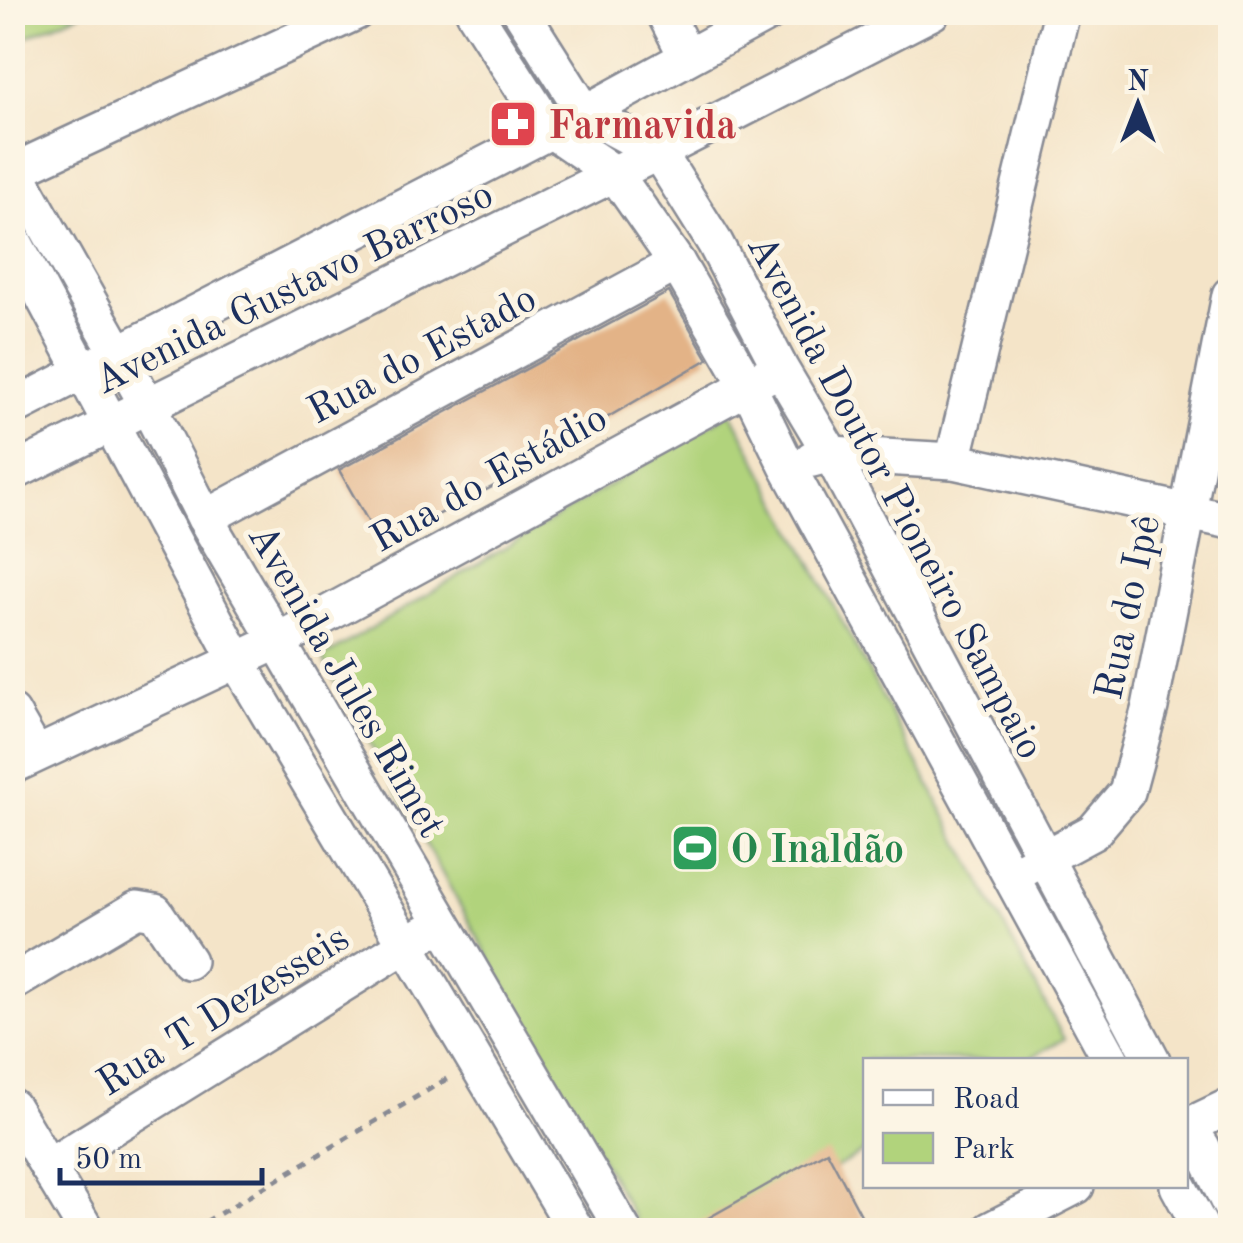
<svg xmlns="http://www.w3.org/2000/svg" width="1243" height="1243" font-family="'Old Standard TT',serif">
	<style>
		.green { fill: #b1d37c; stroke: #66816d; stroke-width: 2.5 }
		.building { fill: #e3b387 }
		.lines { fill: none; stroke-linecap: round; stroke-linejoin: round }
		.minor-casing { stroke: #888a93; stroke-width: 40 }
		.path { stroke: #888a93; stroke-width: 5; stroke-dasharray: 8 8; stroke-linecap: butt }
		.minor { stroke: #fff; stroke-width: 35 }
		.labels { text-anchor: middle; stroke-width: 10; stroke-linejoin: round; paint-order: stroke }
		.health-label { font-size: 40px; font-weight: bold; fill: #be3a42; stroke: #fcf5e5; text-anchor: start }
		.street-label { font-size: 40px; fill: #1b2f5e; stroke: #fcf5e5 }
		.leisure-label { font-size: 40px; font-weight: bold; fill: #27864d; stroke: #fcf5e5; text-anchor: start }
	</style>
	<rect width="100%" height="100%" fill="#fcf5e5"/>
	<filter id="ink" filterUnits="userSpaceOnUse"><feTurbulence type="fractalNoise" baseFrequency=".01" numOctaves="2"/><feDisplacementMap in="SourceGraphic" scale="20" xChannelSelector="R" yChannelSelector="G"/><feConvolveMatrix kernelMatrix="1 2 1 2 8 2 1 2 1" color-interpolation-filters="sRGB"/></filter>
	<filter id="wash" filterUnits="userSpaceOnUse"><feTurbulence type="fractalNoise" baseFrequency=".0048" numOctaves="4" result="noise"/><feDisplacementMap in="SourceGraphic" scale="40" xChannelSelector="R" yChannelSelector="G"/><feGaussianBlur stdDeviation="2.25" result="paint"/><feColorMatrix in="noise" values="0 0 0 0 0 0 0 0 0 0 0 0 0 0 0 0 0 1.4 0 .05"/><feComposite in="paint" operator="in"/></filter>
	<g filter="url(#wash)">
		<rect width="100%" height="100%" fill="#f4e4c8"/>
		<g class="green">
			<path d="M12,13L13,12L81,13L22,39Z"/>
			<path d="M731,412L1064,1039L1026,1060H866L865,1151L726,1230H641L322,658Z"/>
		</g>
		<g id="blocks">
			<g class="building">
				<path d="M669,292L708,359L565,442L568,448L381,544L339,470Z"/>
				<path d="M827,1151L869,1230H687Z"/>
			</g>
		</g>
	</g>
	<g filter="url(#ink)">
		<use href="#blocks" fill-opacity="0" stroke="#888a93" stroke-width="2.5"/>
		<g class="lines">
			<g class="minor-casing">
				<g id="minor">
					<path d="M474,12L549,129L615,174L677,263L747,384L787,466L1111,1060"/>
					<path d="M521,12L585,113L658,152L715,243L781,370L831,454L1152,1060"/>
					<path d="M664,12L687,57"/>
					<path d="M12,165L148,406L205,518L623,1230"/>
					<path d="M12,172L356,12"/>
					<path d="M12,238L237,661L576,1230"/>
					<path d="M12,408L585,113L771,12"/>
					<path d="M812,459L831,454L953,461L1230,521"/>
					<path d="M953,461L1062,12"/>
					<path d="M12,473L658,152L932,12"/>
					<path d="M205,518L677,263"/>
					<path d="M12,713L35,753"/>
					<path d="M12,766L276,642L766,376"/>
					<path d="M1024,869L1093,832L1127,792L1150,707L1230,295"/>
					<path d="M12,983L137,909L155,912L188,961"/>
					<path d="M12,1107L86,1230"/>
					<path d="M1186,1123L1202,1147L1230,1205"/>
					<path d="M1186,1127L1230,1106"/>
					<path d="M48,1167L425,933"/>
					<path d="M1178,1186L1202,1230"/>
					<path d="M990,1230L1076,1186"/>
				</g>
			</g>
			<path class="path" d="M192,1230L450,1077"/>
			<use href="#minor" class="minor"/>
		</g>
	</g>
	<defs>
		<g id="pharmacy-square" transform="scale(2.5)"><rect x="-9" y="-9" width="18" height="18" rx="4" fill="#e0444e" stroke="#fcf5e5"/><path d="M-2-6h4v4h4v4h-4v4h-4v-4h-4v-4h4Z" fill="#fff"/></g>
		<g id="stadium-square" transform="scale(2.5)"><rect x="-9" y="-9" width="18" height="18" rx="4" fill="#2e9e5b" stroke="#fcf5e5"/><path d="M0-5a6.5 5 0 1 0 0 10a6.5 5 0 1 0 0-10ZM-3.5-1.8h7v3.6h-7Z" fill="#fff"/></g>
	</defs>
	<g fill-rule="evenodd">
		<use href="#pharmacy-square" x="513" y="124"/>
		<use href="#stadium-square" x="695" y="848"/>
	</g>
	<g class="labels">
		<g class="health-label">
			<text x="548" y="138">Farmavida</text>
		</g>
		<g class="street-label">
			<text transform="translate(293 286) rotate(-26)" y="14">Avenida Gustavo Barroso</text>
			<text transform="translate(421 353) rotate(-28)" y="14">Rua do Estado</text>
			<text transform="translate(488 477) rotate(-29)" y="14">Rua do Estádio</text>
			<text transform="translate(897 496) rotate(62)" y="14">Avenida Doutor Pioneiro Sampaio</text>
			<text transform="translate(1126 607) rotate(-78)" y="14">Rua do Ipê</text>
			<text transform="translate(348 680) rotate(60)" y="14">Avenida Jules Rimet</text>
			<text transform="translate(222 1009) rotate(-32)" y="14">Rua T Dezesseis</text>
		</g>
		<g class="leisure-label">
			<text x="730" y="862">O Inaldão</text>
		</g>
	</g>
	<rect width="1243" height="1243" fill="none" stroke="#fcf5e5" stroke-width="50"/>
	<rect x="863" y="1058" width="325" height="130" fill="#fcf5e5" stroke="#a2a6af" stroke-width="2.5"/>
	<rect x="883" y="1090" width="50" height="15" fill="#ffffff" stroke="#a2a6af" stroke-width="2.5"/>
	<text x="953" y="1108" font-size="30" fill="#1b2f5e">Road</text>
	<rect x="883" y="1133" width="50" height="30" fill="#b1d37c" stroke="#a2a6af" stroke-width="2.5"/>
	<text x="953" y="1158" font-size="30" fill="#1b2f5e">Park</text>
	<g transform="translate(1138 105)" stroke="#fcf5e5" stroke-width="8" paint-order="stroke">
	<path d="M0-8L18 38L0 25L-18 38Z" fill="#1b2f5e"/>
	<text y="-15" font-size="28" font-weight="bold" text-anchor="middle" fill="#1b2f5e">N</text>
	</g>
	<path d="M60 1168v15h202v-15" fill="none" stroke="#1b2f5e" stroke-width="5"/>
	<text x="75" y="1168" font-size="30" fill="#1b2f5e" stroke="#fcf5e5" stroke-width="8" paint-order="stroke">50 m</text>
</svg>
